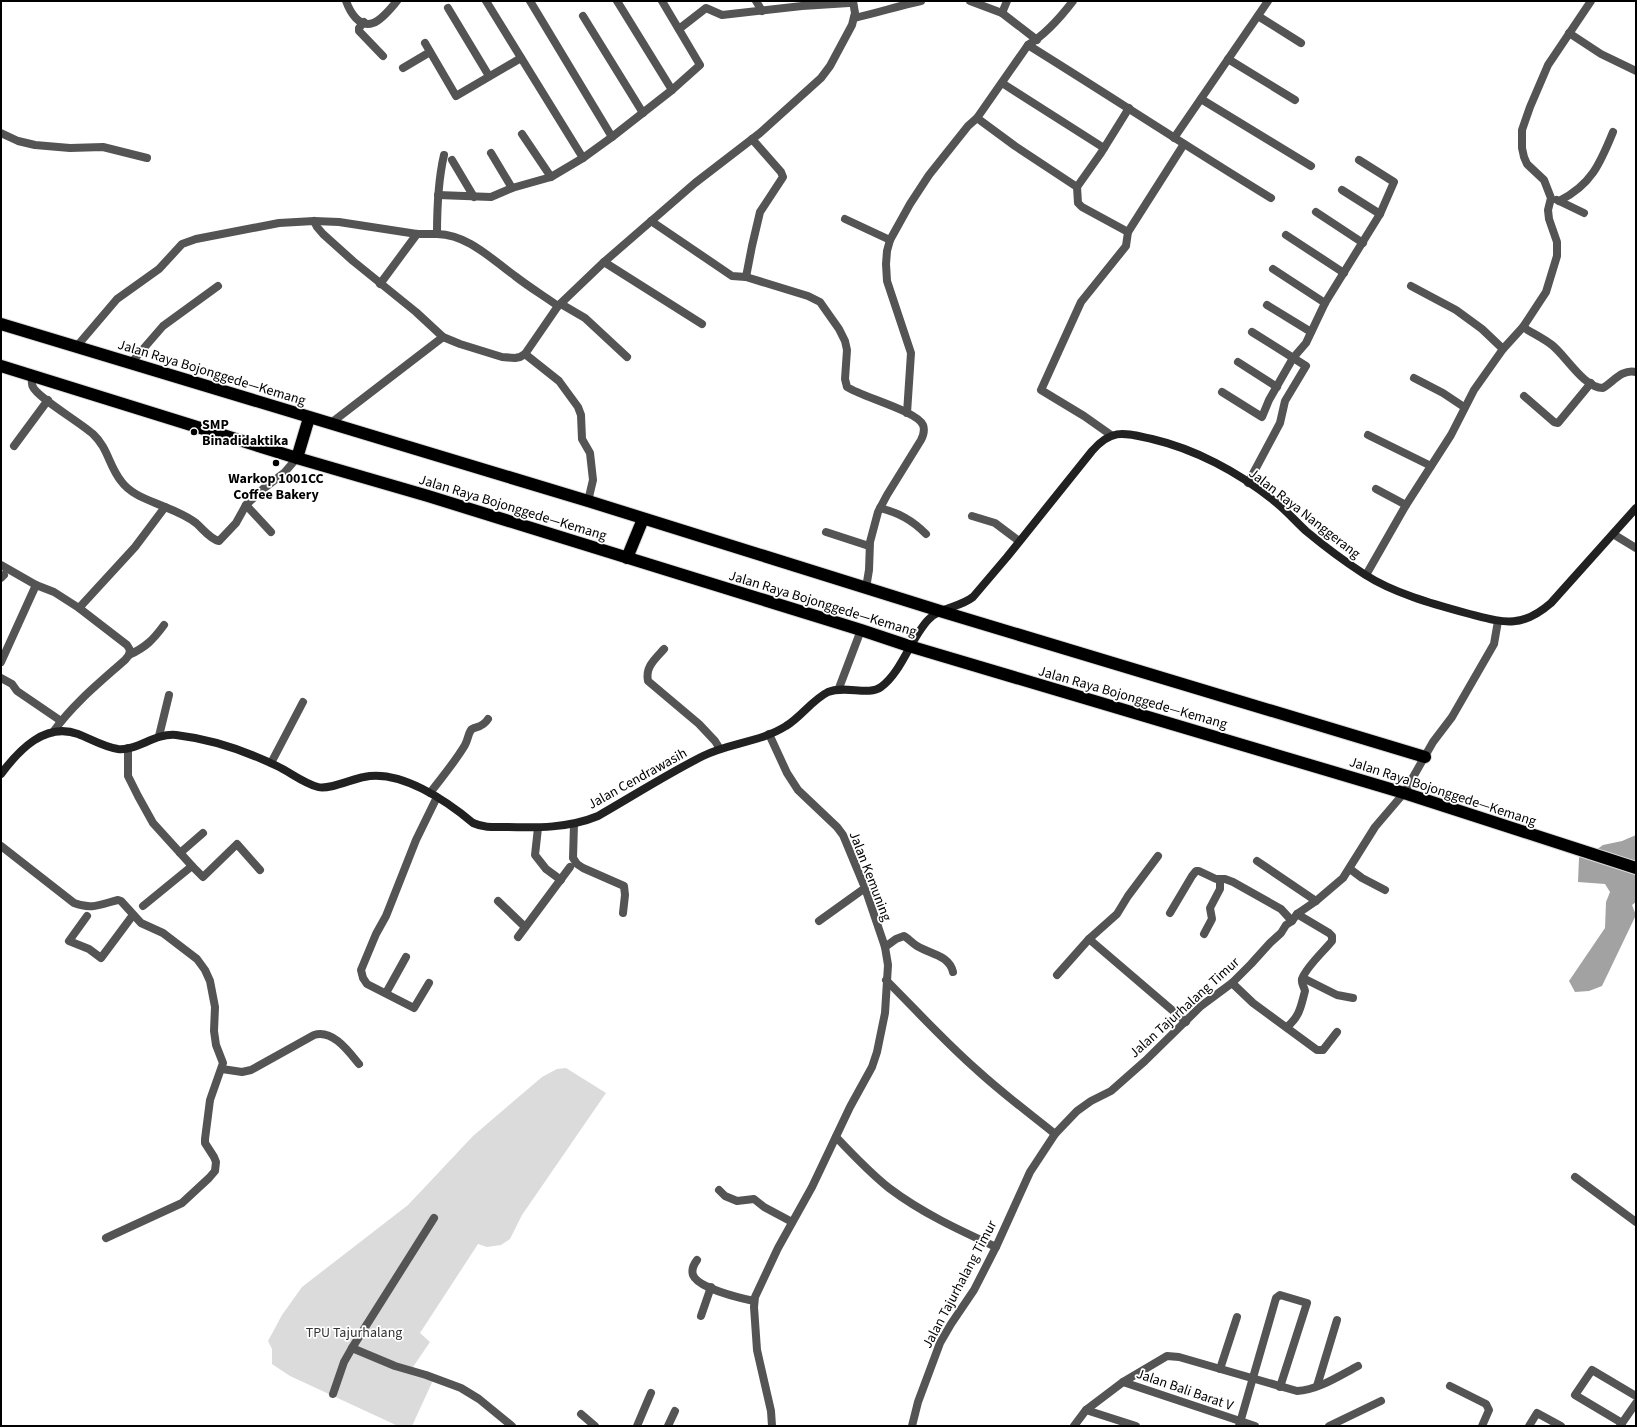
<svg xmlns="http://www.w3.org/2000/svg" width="1637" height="1427" font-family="'Source Sans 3',sans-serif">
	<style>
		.green { fill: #dbdbdb }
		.water { fill: #a2a2a2 }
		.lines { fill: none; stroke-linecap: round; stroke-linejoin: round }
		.highway-casing { stroke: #dbdbdb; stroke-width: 14 }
		.street { stroke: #545454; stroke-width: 8 }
		.secondary { stroke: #212121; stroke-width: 8 }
		.highway { stroke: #000; stroke-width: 12 }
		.poi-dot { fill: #000; stroke: #fff; stroke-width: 1.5 }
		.labels { text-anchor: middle; stroke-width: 3.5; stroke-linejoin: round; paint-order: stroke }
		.street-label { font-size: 14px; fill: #000; stroke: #fff }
		.poi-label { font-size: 14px; font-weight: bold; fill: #000; stroke: #fff; text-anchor: start }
		.park-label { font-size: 14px; fill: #323232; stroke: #fff }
	</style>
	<rect width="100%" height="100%" fill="#fff"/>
	<path class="green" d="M566,1068L606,1093L522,1215L510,1239L501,1245L487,1247L478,1244L420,1333L430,1342L413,1367L435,1376L412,1426H398L290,1376L272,1364V1349L268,1341L282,1315L302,1287L408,1205L473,1136L542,1077L557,1069Z"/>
	<g class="water">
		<path d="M1636,835V862L1596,850L1603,845L1622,841Z"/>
		<path d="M1584,849L1636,867V902L1632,905L1636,915L1602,986L1589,991L1575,992L1569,981L1605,928L1606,902L1610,892L1605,884L1578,882L1579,858Z"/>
	</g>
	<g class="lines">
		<g class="highway-casing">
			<g id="highway">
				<path d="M1,324L588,501L940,611L1425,757"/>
				<path d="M1,366L297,458L428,496L861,630L909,646L1404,793L1636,868"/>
				<path d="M297,458L309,418"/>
				<path d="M627,558L643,519"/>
			</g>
		</g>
		<g class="street">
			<path d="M346,1C350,12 359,28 373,23C382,20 391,8 397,1"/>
			<path d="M486,1L583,158"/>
			<path d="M530,1L612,137"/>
			<path d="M617,1L672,90"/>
			<path d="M756,1L762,11"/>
			<path d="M970,1L1002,13"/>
			<path d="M1007,1L1002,13L1037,40"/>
			<path d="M1073,1C1060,18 1046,34 1028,45L977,118L1015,146L1077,187L1078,203L1082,207L1128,232"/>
			<path d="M448,8L489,76"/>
			<path d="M583,16L643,113"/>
			<path d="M1258,16L1301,43"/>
			<path d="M854,18C877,13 898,6 921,1"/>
			<path d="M364,22L359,28V31L383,56"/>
			<path d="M679,29L706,8L722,15L802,6L849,3"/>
			<path d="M1569,33L1601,54L1636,71"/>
			<path d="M425,43L456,96L521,58"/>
			<path d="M1028,45C1110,96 1189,148 1271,198"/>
			<path d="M1228,59L1295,100"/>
			<path d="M403,68L430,52"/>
			<path d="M1002,83L1104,148"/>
			<path d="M1201,99L1311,166"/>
			<path d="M1,133L18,141L35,145L70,148L103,147L147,158"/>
			<path d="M522,134L551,177"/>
			<path d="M1174,138L1268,1"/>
			<path d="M491,153L512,188"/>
			<path d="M452,160L474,197"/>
			<path d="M1077,187L1101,153L1129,108"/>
			<path d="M1342,190L1380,214"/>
			<path d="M438,195L491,197L512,188L551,177L583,158L612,137L672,90L700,65L662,1"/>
			<path d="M1557,200L1584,213"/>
			<path d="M1559,201C1591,185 1600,164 1613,132"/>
			<path d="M1316,212L1363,243"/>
			<path d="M845,219L890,240"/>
			<path d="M314,221L317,227L323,234L353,261L416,312L443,337L460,344L502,357L515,358L520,357L525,354L558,306C544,296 529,287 515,276C491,259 469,235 437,234"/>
			<path d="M651,221L732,276L746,277L808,296L820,302L839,329L845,341L847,350L845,379L847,387C862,397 917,411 923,425C925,430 923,436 921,440L887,495L878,512L870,542L869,570L866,588"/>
			<path d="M1286,235L1344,273"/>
			<path d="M604,262L702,324"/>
			<path d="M1273,269L1325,303"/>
			<path d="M746,277L752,246L760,212L783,177L781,172L752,139"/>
			<path d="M380,284L417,234"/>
			<path d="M1411,286L1456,310L1482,329L1503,349"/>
			<path d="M561,304L585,318L627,357"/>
			<path d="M1267,305L1311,332"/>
			<path d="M558,306L604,262L695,183L760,133L821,78L830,66L852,25L855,13L853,1"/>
			<path d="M1523,327C1532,333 1543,338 1552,345C1566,356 1584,388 1603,388C1614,381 1622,369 1636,372"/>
			<path d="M77,346L117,299L159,269L182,244L196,239L279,223L314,221L339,222L417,234H437C437,207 438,181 444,155"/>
			<path d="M525,354L559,381L578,407L581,415L582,439L590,453L593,480L588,501"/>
			<path d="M1238,362L1277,387"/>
			<path d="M131,363L163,326L218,286"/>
			<path d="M32,375C32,379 31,384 33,387C37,397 81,423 93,434C108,448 109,466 121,481C131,495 149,500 165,507"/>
			<path d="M1414,378L1443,393L1464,407"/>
			<path d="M1222,392L1262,417L1269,400L1293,358L1306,343L1325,303L1380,214L1394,182L1359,160"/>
			<path d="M1524,396L1554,422L1558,423L1591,383"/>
			<path d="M907,413L911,353L887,281L886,264L887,251L890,240L910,204L929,175L968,126L977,118"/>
			<path d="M331,423L443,337"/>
			<path d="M1111,435L1084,416L1041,390L1081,302L1126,246L1128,232L1184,144"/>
			<path d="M1368,435L1431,466"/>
			<path d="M14,446L48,400"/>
			<path d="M1248,483L1280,423L1285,401L1306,366L1252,332"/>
			<path d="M1376,489L1406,505"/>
			<path d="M246,505L271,532"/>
			<path d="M880,508C899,513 912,520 926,534"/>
			<path d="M972,516L995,523L1019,541"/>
			<path d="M826,532L869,546"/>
			<path d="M1613,534L1636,548"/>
			<path d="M1,565L36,585L54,592L79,608"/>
			<path d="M1366,575L1406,505L1451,435L1474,390L1503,349L1523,327L1546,292L1557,256V242L1549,219L1548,210L1551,198L1544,180L1527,164L1524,157L1522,148V130L1530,107L1548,65L1591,1"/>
			<path d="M1,578L4,575"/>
			<path d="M664,649C655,659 645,667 648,681L699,724L715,741L720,749"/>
			<path d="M129,655C146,647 153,640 164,625"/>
			<path d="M1,662L36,585"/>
			<path d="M1,678L12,684L17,691L61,721"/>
			<path d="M839,688L861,630"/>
			<path d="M53,732C73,704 99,683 125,660L129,655L130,650L127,645L79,608L135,547L165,507C175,511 187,516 196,523C203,529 210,539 219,541L236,523L246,505L263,489L284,473L297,458"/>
			<path d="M769,734L787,773L798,790L837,827L843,835L865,888L885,947L888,965L885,1013L877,1052L872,1067L850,1107L812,1187L778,1248L755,1297L754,1307L757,1350L771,1411L772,1426"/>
			<path d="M159,736L169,695"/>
			<path d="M128,748V776L138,796L153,823L192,866L143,906"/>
			<path d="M271,763L303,702"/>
			<path d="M430,793C442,777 455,762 465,745C468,740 468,734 471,730C474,726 482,729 488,719"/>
			<path d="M574,824L573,858L577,864L583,868L624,886L625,895L623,913"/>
			<path d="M538,828L535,855L546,869L561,880"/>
			<path d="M1,846L74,903C92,910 101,904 118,900L121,901L141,923L163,933L197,959L205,970L210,981L215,1007L214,1031L216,1045L223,1063L210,1100L205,1139V1143L214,1157L216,1162L215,1171L209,1178L182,1203L106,1238"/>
			<path d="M180,853L203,833"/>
			<path d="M1158,856L1128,896L1117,914L1089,939L1186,1022"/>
			<path d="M1257,861L1316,901"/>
			<path d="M192,866L203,877L237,844L260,870"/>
			<path d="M1350,869L1362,878L1385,890"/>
			<path d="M498,901L525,927"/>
			<path d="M1170,913L1192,876L1196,871H1199L1216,879H1225L1233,882L1281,909L1292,921"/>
			<path d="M87,916L69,941L89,949L101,958L133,915"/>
			<path d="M819,921L865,888"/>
			<path d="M1204,934L1212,919L1210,908L1220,889V879"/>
			<path d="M518,937L570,867"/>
			<path d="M885,947L896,939L904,936C909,939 912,943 917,946C930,954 949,955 953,972"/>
			<path d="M1057,975L1089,939"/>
			<path d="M1303,978L1337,995L1353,998"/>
			<path d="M886,980C916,1010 945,1042 977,1070C1002,1093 1029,1113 1055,1134"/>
			<path d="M429,983L414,1008L367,984L363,978L361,970L376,934L386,916L416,840L437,797"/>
			<path d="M1232,983L1253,1003L1317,1050H1323L1337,1032"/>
			<path d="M386,993L406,957"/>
			<path d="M1287,1027C1300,1016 1301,1006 1305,991C1304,986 1301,984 1302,979C1306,967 1324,951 1332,941V936L1329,933L1297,914"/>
			<path d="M222,1069L242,1072L251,1070L314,1035C333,1029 349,1052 359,1064"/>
			<path d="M836,1137C853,1155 870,1173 889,1188C922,1213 959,1230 996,1247"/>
			<path d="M1575,1177L1636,1222"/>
			<path d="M719,1190L725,1196L737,1201L754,1199L764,1207L792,1222"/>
			<path d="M697,1260C694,1264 691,1269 693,1275C698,1288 740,1298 754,1301"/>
			<path d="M701,1316L711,1287"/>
			<path d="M352,1348L434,1218"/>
			<path d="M1220,1369L1237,1317"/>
			<path d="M1123,1382L1255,1426"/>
			<path d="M1317,1386L1337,1320"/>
			<path d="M1450,1386L1486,1404L1489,1410L1482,1426"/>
			<path d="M333,1394L344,1362L352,1348L395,1366L426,1375L461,1388L479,1399L512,1426"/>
			<path d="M1086,1410L1136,1426"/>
			<path d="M581,1414L595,1426"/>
			<path d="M1622,1423L1575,1395L1592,1370L1636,1396"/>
			<path d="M637,1426L651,1393"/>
			<path d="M668,1426L675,1411"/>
			<path d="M912,1426L918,1402L940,1343L951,1324L974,1290L996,1247L1030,1172L1055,1134L1077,1111L1091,1101L1111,1091L1145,1061L1201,1006L1232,983L1251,964L1270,943L1281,933L1286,925L1292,921L1297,914L1316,901L1343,878L1375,827L1404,793L1433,742L1452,717L1494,644L1498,621"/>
			<path d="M1074,1426L1086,1410L1123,1382L1167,1356L1179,1357L1297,1391C1318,1390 1339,1376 1358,1366"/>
			<path d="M1239,1426L1276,1298L1280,1295L1307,1303L1280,1387"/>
			<path d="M1329,1426L1381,1401"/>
			<path d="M1529,1426L1537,1413L1561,1426"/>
			<path d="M1620,1426L1636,1403"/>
		</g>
		<path class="secondary" d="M1,774C19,750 45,722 78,734C91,739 104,747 118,749C138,751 154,733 176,735C210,739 246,751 277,766C290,772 303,783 318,787C329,790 352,779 364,777C400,769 447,801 473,823C484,828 495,827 506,827C537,828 569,828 598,816C633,796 667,774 703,756C729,743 761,742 786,726C801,717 812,700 828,692C845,685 869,696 881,687C901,673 911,638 928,620C940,607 959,608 973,597L1007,557L1092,451C1112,428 1124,433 1152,439C1195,449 1238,472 1273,500C1285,509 1295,521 1306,531C1324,546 1344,561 1364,574C1393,593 1433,604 1466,613C1502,622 1520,630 1551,603L1636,508"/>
		<use href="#highway" class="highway"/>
	</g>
	<g class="poi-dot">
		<circle cx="194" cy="432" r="4"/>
		<circle cx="276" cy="463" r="4"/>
	</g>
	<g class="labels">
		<g class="street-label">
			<text transform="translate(212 372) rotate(17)" y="5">Jalan Raya Bojonggede—Kemang</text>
			<text transform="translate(513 507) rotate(17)" y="5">Jalan Raya Bojonggede—Kemang</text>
			<text transform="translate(1305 513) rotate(38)" y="5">Jalan Raya Nanggerang</text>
			<text transform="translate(823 603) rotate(17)" y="5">Jalan Raya Bojonggede—Kemang</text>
			<text transform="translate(1133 697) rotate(16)" y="5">Jalan Raya Bojonggede—Kemang</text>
			<text transform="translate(637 778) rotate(-29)" y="5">Jalan Cendrawasih</text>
			<text transform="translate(1443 791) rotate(18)" y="5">Jalan Raya Bojonggede—Kemang</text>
			<text transform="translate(871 876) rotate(69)" y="5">Jalan Kemuning</text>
			<text transform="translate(1184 1007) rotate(-42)" y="5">Jalan Tajurhalang Timur</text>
			<text transform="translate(959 1284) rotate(-62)" y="5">Jalan Tajurhalang Timur</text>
			<text transform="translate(1185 1389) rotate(19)" y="5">Jalan Bali Barat V</text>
		</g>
		<g class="poi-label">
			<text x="202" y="429">SMP<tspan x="202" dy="16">Binadidaktika</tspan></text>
			<text x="276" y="483" text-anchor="middle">Warkop 1001CC<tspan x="276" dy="16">Coffee Bakery</tspan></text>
		</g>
		<g class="park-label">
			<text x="354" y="1337">TPU Tajurhalang</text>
		</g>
	</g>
	<rect width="1637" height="1427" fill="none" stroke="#000000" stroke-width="4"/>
</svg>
